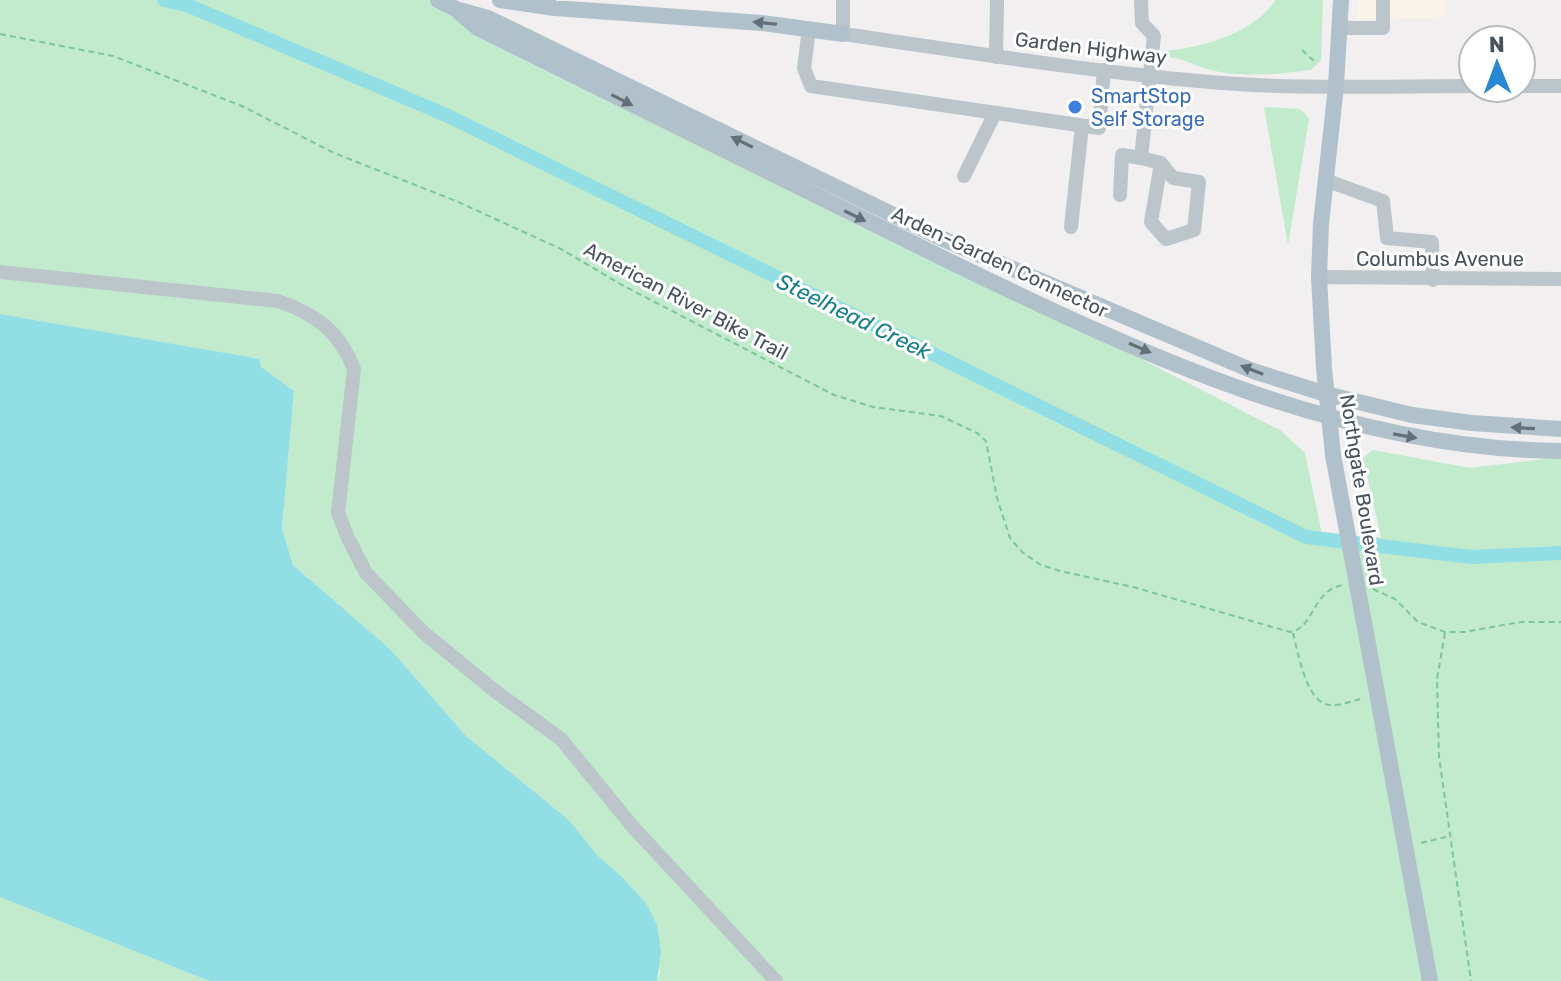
<svg xmlns="http://www.w3.org/2000/svg" width="1561" height="981" font-family="Rubik,sans-serif">
	<style>
		.commercial { fill: #faf3e9 }
		.green { fill: #c1ebcc }
		.water { fill: #91dee4 }
		.lines { fill: none; stroke-linecap: round; stroke-linejoin: round }
		.canal { stroke: #91dee4; stroke-width: 14 }
		.path { stroke: #7cc698; stroke-width: 2; stroke-dasharray: 6 4; stroke-linecap: butt }
		.minor { stroke: #bbc5ca; stroke-width: 14 }
		.major { stroke: #b1c1cb; stroke-width: 16 }
		.major-bridge { stroke: #b1c1cb; stroke-width: 16 }
		.oneway { fill: #626f77 }
		.shop-dot { fill: #3f7fe0; stroke: #fff; stroke-width: 3 }
		.labels { text-anchor: middle; stroke-width: 6; stroke-linejoin: round; paint-order: stroke }
		.street-label { font-size: 20px; fill: #48545b; stroke: #fff }
		.shop-label { font-size: 20px; fill: #366cbe; stroke: #fff; text-anchor: start }
		.water-label { font-size: 22px; font-style: italic; fill: #178089; stroke: #fff }
	</style>
	<rect width="100%" height="100%" fill="#f1efef"/>
	<path class="commercial" d="M1357,0H1514L1446,1V17L1357,20Z"/>
	<g class="green">
		<path d="M0,0H437L1280,430L1305,453L1323,539L1381,537L1363,458L1373,450L1470,468L1561,457V981H657L660,972L646,903L622,877L597,855L570,821L466,736L391,650L293,565L282,528L294,391L260,366L259,359L0,314Z"/>
		<path d="M1276,0H1323L1321,60L1311,70C1283,74 1248,77 1220,72C1200,69 1184,58 1165,56V51C1204,47 1252,34 1276,0Z"/>
		<path d="M1264,107L1300,109L1309,119L1288,245Z"/>
		<path d="M0,897L209,981H0Z"/>
	</g>
	<path class="water" d="M0,314L260,359V366L294,391L282,528L293,565L391,650L466,736L570,821L597,855L622,877L646,903L657,925L661,951L657,981H209L0,897Z"/>
	<g class="lines">
		<path class="canal" d="M164,0L187,5L446,115L1306,537L1471,557L1561,553"/>
		<g class="path">
			<path d="M0,34L113,56L242,106L334,153L456,201L561,249L622,285L834,395L873,407L941,416L977,433L986,441L997,498L1010,538L1022,552L1041,565L1060,571L1133,587L1290,632C1315,628 1311,591 1343,585"/>
			<path d="M1302,50L1316,63"/>
			<path d="M1373,589L1395,599L1418,622L1445,632H1464L1521,622H1561"/>
			<path d="M1293,633C1298,652 1306,702 1329,705C1340,706 1351,701 1361,699"/>
			<path d="M1445,633L1437,679L1439,757L1471,981"/>
			<path d="M1421,843L1450,836"/>
		</g>
		<g class="minor">
			<path d="M843,0V34C961,51 1080,70 1199,81C1290,90 1382,86 1473,86"/>
			<path d="M1341,28H1383V0"/>
			<path d="M809,29L804,68L811,86L1099,128L1104,70"/>
			<path d="M996,57L997,0"/>
			<path d="M1521,86H1561"/>
			<path d="M1141,158L1161,163L1173,178L1199,182L1194,230L1166,239L1151,222L1161,163"/>
			<path d="M964,176L995,113"/>
			<path d="M1325,180L1383,201L1387,238L1432,242L1433,280"/>
			<path d="M1120,195L1122,155L1141,158L1154,36L1142,23L1141,0"/>
			<path d="M1071,227L1082,126"/>
			<path d="M0,272L278,301C316,314 339,331 354,369L338,513L347,536L366,573L424,633L495,691L561,739L633,827L776,981"/>
			<path d="M1319,277L1561,279"/>
		</g>
		<g class="major">
			<path d="M438,0L456,9L488,18L945,240L1253,371L1326,394L1412,415L1472,423L1561,429"/>
			<path d="M500,0L555,8L762,23L843,34"/>
			<path d="M460,13L478,28C637,107 796,186 955,264C1147,357 1344,449 1561,451"/>
			<path d="M1333,455L1324,368L1319,277L1321,224L1336,86L1341,0"/>
			<path d="M1363,617L1430,981"/>
		</g>
		<path class="major-bridge" d="M1333,455L1363,617"/>
	</g>
	<defs><path id="oneway-solid" d="M-6-.8H1V-3.2L6.5 0L1 3.2V.8H-6Z" transform="scale(2)"/></defs>
	<g class="oneway">
		<use href="#oneway-solid" transform="translate(765 23) rotate(-174)"/>
		<use href="#oneway-solid" transform="translate(622 100) rotate(27)"/>
		<use href="#oneway-solid" transform="translate(742 142) rotate(-154)"/>
		<use href="#oneway-solid" transform="translate(855 216) rotate(26)"/>
		<use href="#oneway-solid" transform="translate(1140 348) rotate(23)"/>
		<use href="#oneway-solid" transform="translate(1252 370) rotate(-159)"/>
		<use href="#oneway-solid" transform="translate(1523 428) rotate(-177)"/>
		<use href="#oneway-solid" transform="translate(1405 436) rotate(10)"/>
	</g>
	<circle class="shop-dot" cx="1075" cy="107" r="8"/>
	<g class="labels">
		<g class="street-label">
			<text transform="translate(1091 48) rotate(7)" y="7">Garden Highway</text>
			<text x="1440" y="266">Columbus Avenue</text>
			<text transform="translate(1000 262) rotate(25)" y="7">Arden-Garden Connector</text>
			<text transform="translate(686 301) rotate(28)" y="7">American River Bike Trail</text>
			<text transform="translate(1362 490) rotate(81)" y="7">Northgate Boulevard</text>
		</g>
		<g class="shop-label">
			<text x="1091" y="103">SmartStop<tspan x="1091" dy="23">Self Storage</tspan></text>
		</g>
		<g class="water-label">
			<text transform="translate(854 316) rotate(26)" y="8">Steelhead Creek</text>
		</g>
	</g>
	<g transform="translate(1497 64) rotate(359)"><circle r="38" fill="#ffffff" stroke="#b6bbbd" stroke-width="2"/>
	<path d="M0-6L14 30L0 20L-14 30Z" fill="#2888d2"/>
	<text y="-12" font-size="22" font-weight="bold" text-anchor="middle" fill="#48545b">N</text>
	</g>
</svg>
